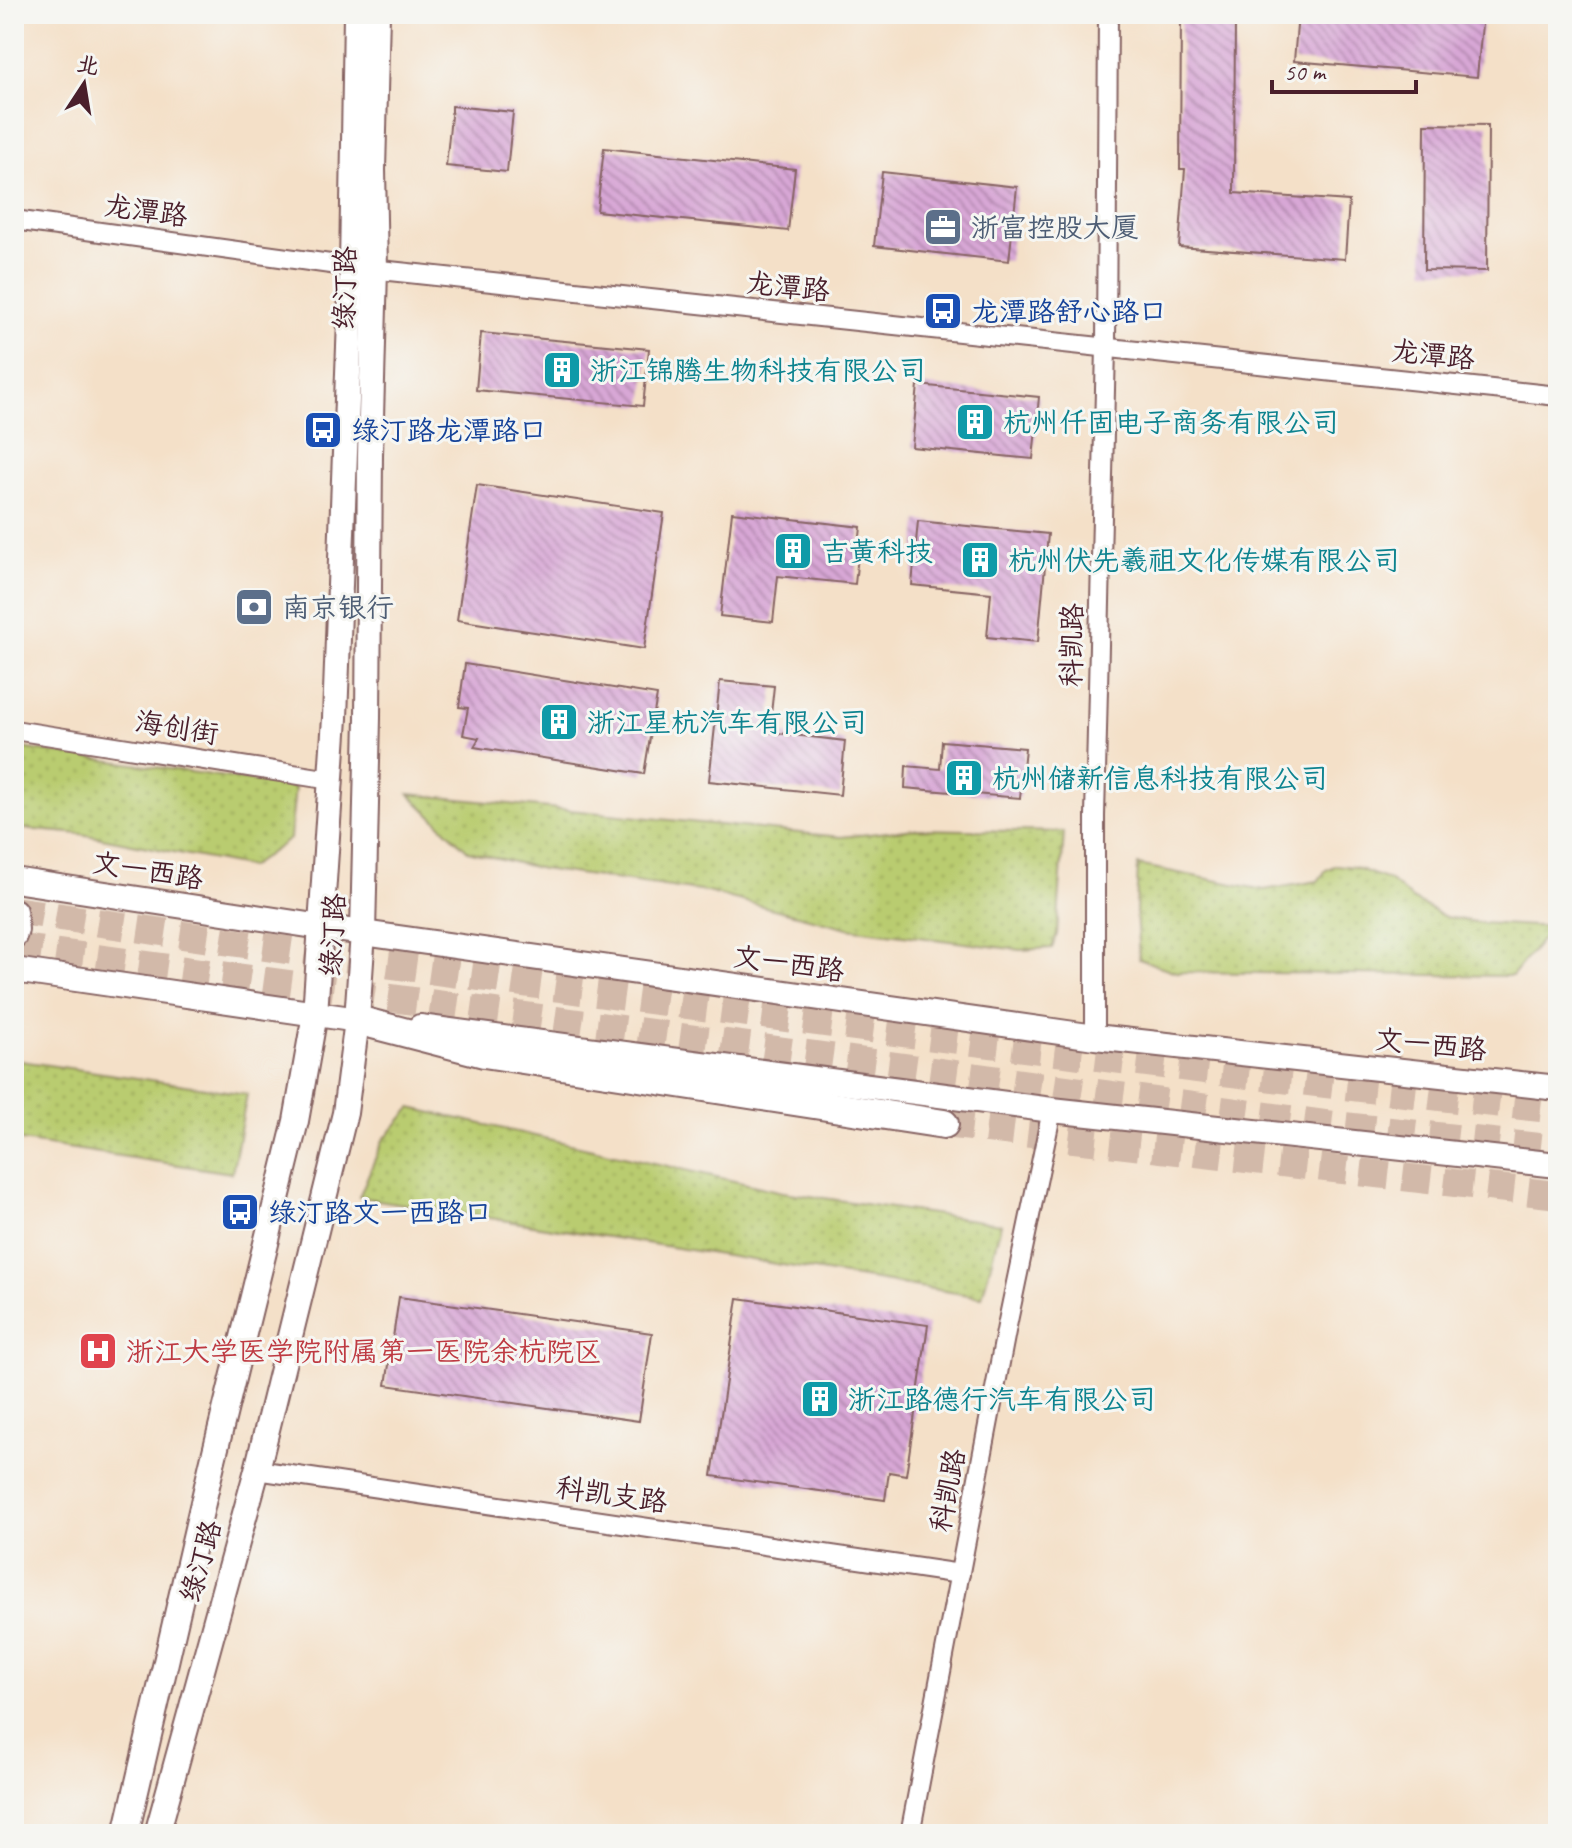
<svg xmlns="http://www.w3.org/2000/svg" width="1572" height="1848" font-family="Caveat,'LXGW WenKai TC',sans-serif">
	<style>
		.grass { fill: url(#grass-dots); stroke: #82764d; stroke-width: 2 }
		.building { fill: url(#building-back-hatch) }
		.lines { fill: none; stroke-linecap: round; stroke-linejoin: round }
		.highway-tunnel { stroke: #d2b9a9; stroke-width: 28; stroke-dasharray: 28 14; stroke-linecap: butt }
		.minor-casing { stroke: #866362; stroke-width: 22 }
		.major-casing { stroke: #866362; stroke-width: 28 }
		.highway-casing { stroke: #866362; stroke-width: 32 }
		.minor { stroke: #fff; stroke-width: 18 }
		.major { stroke: #fff; stroke-width: 24 }
		.highway { stroke: #fff; stroke-width: 28 }
		.labels { text-anchor: middle; stroke-width: 6; stroke-linejoin: round; paint-order: stroke }
		.street-label { font-size: 28px; fill: #4a1f2b; stroke: #f6f6f2 }
		.service-label { font-size: 28px; fill: #4e5e75; stroke: #f6f6f2; text-anchor: start }
		.transit-label { font-size: 28px; fill: #164399; stroke: #f6f6f2; text-anchor: start }
		.culture-label { font-size: 28px; fill: #0d838f; stroke: #f6f6f2; text-anchor: start }
		.health-label { font-size: 28px; fill: #be3a42; stroke: #f6f6f2; text-anchor: start }
	</style>
	<defs>
		<pattern id="grass-dots" width="8" height="8" patternUnits="userSpaceOnUse" patternTransform="scale(2)"><rect width="8" height="8" fill="#b9cc6f"/><path d="M2 2h.1M6 6h.1" fill="none" stroke="#a1af60" stroke-width="1.8" stroke-linecap="round"/></pattern>
		<pattern id="building-back-hatch" width="6" height="6" patternUnits="userSpaceOnUse" patternTransform="scale(2)"><rect width="6" height="6" fill="#d8a7d6"/><path d="M-1 5l2 2M0 0l6 6M5-1l2 2" fill="none" stroke="#b187ae"/></pattern>
	</defs>
	<rect width="100%" height="100%" fill="#f6f6f2"/>
	<filter id="ink" filterUnits="userSpaceOnUse"><feTurbulence type="fractalNoise" baseFrequency=".0125" numOctaves="2"/><feDisplacementMap in="SourceGraphic" scale="16" xChannelSelector="R" yChannelSelector="G"/><feConvolveMatrix kernelMatrix="1 2 1 2 8 2 1 2 1" color-interpolation-filters="sRGB"/></filter>
	<filter id="wash" filterUnits="userSpaceOnUse"><feTurbulence type="fractalNoise" baseFrequency=".006" numOctaves="4" result="noise"/><feDisplacementMap in="SourceGraphic" scale="32" xChannelSelector="R" yChannelSelector="G"/><feGaussianBlur stdDeviation="1.8" result="paint"/><feColorMatrix in="noise" values="0 0 0 0 0 0 0 0 0 0 0 0 0 0 0 0 0 1.4 0 .05"/><feComposite in="paint" operator="in"/></filter>
	<g filter="url(#wash)">
		<rect width="100%" height="100%" fill="#f4e0c8"/>
		<g class="grass">
			<path d="M14,747L295,787L290,839L250,867L81,834L14,828Z"/>
			<path d="M409,794L841,837L915,829L1064,832L1057,934L1052,948L1020,950L848,928L707,892L542,869L468,851Z"/>
			<path d="M1138,865L1264,890L1318,881L1326,870L1336,865L1354,867L1391,881L1412,899L1445,917L1481,923L1552,927L1512,976L1176,972L1139,959L1136,910Z"/>
			<path d="M14,1060L247,1094L232,1173L14,1140Z"/>
			<path d="M411,1108L783,1192L1001,1224L982,1297L359,1197L383,1140Z"/>
		</g>
		<g id="blocks">
			<g class="building">
				<path d="M1181,14H1235L1234,193L1349,201L1345,259L1179,247L1185,169H1180Z"/>
				<path d="M1298,14H1483L1477,77L1294,61Z"/>
				<path d="M452,106L513,112L507,172L446,166Z"/>
				<path d="M1425,124L1488,125L1487,271L1424,270Z"/>
				<path d="M604,148L795,169L788,231L597,211Z"/>
				<path d="M882,172L1017,187L1009,261L874,246Z"/>
				<path d="M481,333L649,349L643,406L476,390Z"/>
				<path d="M918,385L1039,397L1033,459L912,447Z"/>
				<path d="M477,485L664,513L644,649L457,620Z"/>
				<path d="M732,512L861,527L855,584L778,576L773,622L720,616Z"/>
				<path d="M918,521L1048,534L1038,642L987,637L991,593L912,585Z"/>
				<path d="M465,664L657,695L644,774L474,747L479,738L463,735L468,708L459,707Z"/>
				<path d="M720,681L774,686L769,732L845,741L840,795L709,781Z"/>
				<path d="M942,741L1025,748L1020,798L905,788L906,766L940,769Z"/>
				<path d="M399,1297L652,1333L639,1421L386,1385Z"/>
				<path d="M738,1298L928,1325L906,1475L889,1472L885,1500L712,1476Z"/>
			</g>
		</g>
	</g>
	<g filter="url(#ink)">
		<use href="#blocks" fill-opacity="0" stroke="#866362" stroke-width="2"/>
		<g class="lines">
			<g class="highway-tunnel">
				<path d="M14,910C527,987 1042,1054 1558,1110"/>
				<path d="M14,947L1326,1124L1558,1149"/>
				<path d="M944,1124L1558,1195"/>
			</g>
			<g class="minor-casing">
				<g id="minor">
					<path d="M14,220L352,267L1558,396"/>
					<path d="M14,730L331,780"/>
					<path d="M1095,1037V816L1106,347L1108,14"/>
					<path d="M257,1470L960,1574"/>
					<path d="M910,1834L1007,1326L1052,1110"/>
				</g>
			</g>
			<g class="major-casing">
				<g id="major">
					<path d="M14,880L321,927L1095,1037L1558,1088"/>
					<path d="M14,911L16,930L14,936"/>
					<path d="M14,970L372,1022"/>
					<path d="M420,1027L1052,1110L1558,1165"/>
					<path d="M126,1834L212,1464L296,1121L315,1014L335,718L352,267L356,14"/>
					<path d="M157,1834L257,1470L345,1113L357,1020L363,932L368,718L370,455L375,269L373,170L377,14"/>
				</g>
			</g>
			<g class="highway-casing">
				<path id="highway" d="M357,1020L484,1053L944,1124"/>
			</g>
			<use href="#minor" class="minor"/>
			<use href="#major" class="major"/>
			<use href="#highway" class="highway"/>
		</g>
	</g>
	<defs>
		<g id="office-square" transform="scale(2)"><rect x="-9" y="-9" width="18" height="18" rx="4" fill="#5c6f8a" stroke="#f6f6f2"/><path d="M-6-3h4V-5.5h4V-3h4V5H-6ZM-1-4.5V-3h2v-1.5ZM-6 0V1H6V0Z" fill="#fff"/></g>
		<g id="bus-square" transform="scale(2)"><rect x="-9" y="-9" width="18" height="18" rx="4" fill="#1a4fb4" stroke="#f6f6f2"/><path d="M-5-6H5V4H4V6H2V4H-2V6H-4V4H-5ZM-3.5-4V0h7V-4ZM-3.5 1.2v1.5H-2V1.2ZM2 1.2v1.5H3.5V1.2Z" fill="#fff"/></g>
		<g id="building-square" transform="scale(2)"><rect x="-9" y="-9" width="18" height="18" rx="4" fill="#0f9aa8" stroke="#f6f6f2"/><path d="M-4-6H4V6H1V3H-1V6H-4ZM-2.5-4.3h1.7v1.8h-1.7ZM.8-4.3h1.7v1.8H.8ZM-2.5-1h1.7V.8h-1.7ZM.8-1h1.7V.8H.8Z" fill="#fff"/></g>
		<g id="bank-square" transform="scale(2)"><rect x="-9" y="-9" width="18" height="18" rx="4" fill="#5c6f8a" stroke="#f6f6f2"/><path d="M-6-4H6V4H-6ZM0-2.3a2.3 2.3 0 1 0 0 4.6a2.3 2.3 0 1 0 0-4.6Z" fill="#fff"/></g>
		<g id="hospital-square" transform="scale(2)"><rect x="-9" y="-9" width="18" height="18" rx="4" fill="#e0444e" stroke="#f6f6f2"/><path d="M-5-5h3v3.5h4V-5h3V5h-3V1.5h-4V5h-3Z" fill="#fff"/></g>
	</defs>
	<g fill-rule="evenodd">
		<use href="#office-square" x="943" y="227"/>
		<use href="#bus-square" x="943" y="311"/>
		<use href="#building-square" x="562" y="370"/>
		<use href="#building-square" x="975" y="422"/>
		<use href="#bus-square" x="323" y="430"/>
		<use href="#building-square" x="793" y="551"/>
		<use href="#building-square" x="980" y="560"/>
		<use href="#bank-square" x="254" y="607"/>
		<use href="#building-square" x="559" y="722"/>
		<use href="#building-square" x="964" y="778"/>
		<use href="#bus-square" x="240" y="1212"/>
		<use href="#hospital-square" x="98" y="1351"/>
		<use href="#building-square" x="820" y="1399"/>
	</g>
	<g class="labels">
		<g class="street-label">
			<text transform="translate(146 210) rotate(8)" y="10">龙潭路</text>
			<text transform="translate(788 286) rotate(6)" y="10">龙潭路</text>
			<text transform="translate(344 288) rotate(-89)" y="10">绿汀路</text>
			<text transform="translate(1433 354) rotate(6)" y="10">龙潭路</text>
			<text transform="translate(1071 645) rotate(-89)" y="10">科凯路</text>
			<text transform="translate(177 727) rotate(9)" y="10">海创街</text>
			<text transform="translate(148 870) rotate(9)" y="10">文一西路</text>
			<text transform="translate(332 935) rotate(-87)" y="10">绿汀路</text>
			<text transform="translate(789 963) rotate(8)" y="10">文一西路</text>
			<text transform="translate(1431 1044) rotate(6)" y="10">文一西路</text>
			<text transform="translate(947 1490) rotate(-79)" y="10">科凯路</text>
			<text transform="translate(612 1494) rotate(8)" y="10">科凯支路</text>
			<text transform="translate(200 1561) rotate(-74)" y="10">绿汀路</text>
		</g>
		<g class="service-label">
			<text x="971" y="237">浙富控股大厦</text>
			<text x="282" y="617">南京银行</text>
		</g>
		<g class="transit-label">
			<text x="971" y="321">龙潭路舒心路口</text>
			<text x="351" y="440">绿汀路龙潭路口</text>
			<text x="268" y="1222">绿汀路文一西路口</text>
		</g>
		<g class="culture-label">
			<text x="590" y="380">浙江锦腾生物科技有限公司</text>
			<text x="1003" y="432">杭州仟固电子商务有限公司</text>
			<text x="821" y="561">吉黄科技</text>
			<text x="1008" y="570">杭州伏先羲祖文化传媒有限公司</text>
			<text x="587" y="732">浙江星杭汽车有限公司</text>
			<text x="992" y="788">杭州储新信息科技有限公司</text>
			<text x="848" y="1409">浙江路德行汽车有限公司</text>
		</g>
		<g class="health-label">
			<text x="126" y="1361">浙江大学医学院附属第一医院余杭院区</text>
		</g>
	</g>
	<rect width="1572" height="1848" fill="none" stroke="#f6f6f2" stroke-width="48"/>
	<g transform="translate(84 84) rotate(12)" stroke="#f6f6f2" stroke-width="6" paint-order="stroke">
	<path d="M0-6L14 30L0 20L-14 30Z" fill="#4a1f2b"/>
	<text y="-12" font-size="22" font-weight="bold" text-anchor="middle" fill="#4a1f2b">北</text>
	</g>
	<path d="M1272 80v12h144v-12" fill="none" stroke="#4a1f2b" stroke-width="4"/>
	<text x="1284" y="80" font-size="24" fill="#4a1f2b" stroke="#f6f6f2" stroke-width="6" paint-order="stroke">50 m</text>
</svg>
